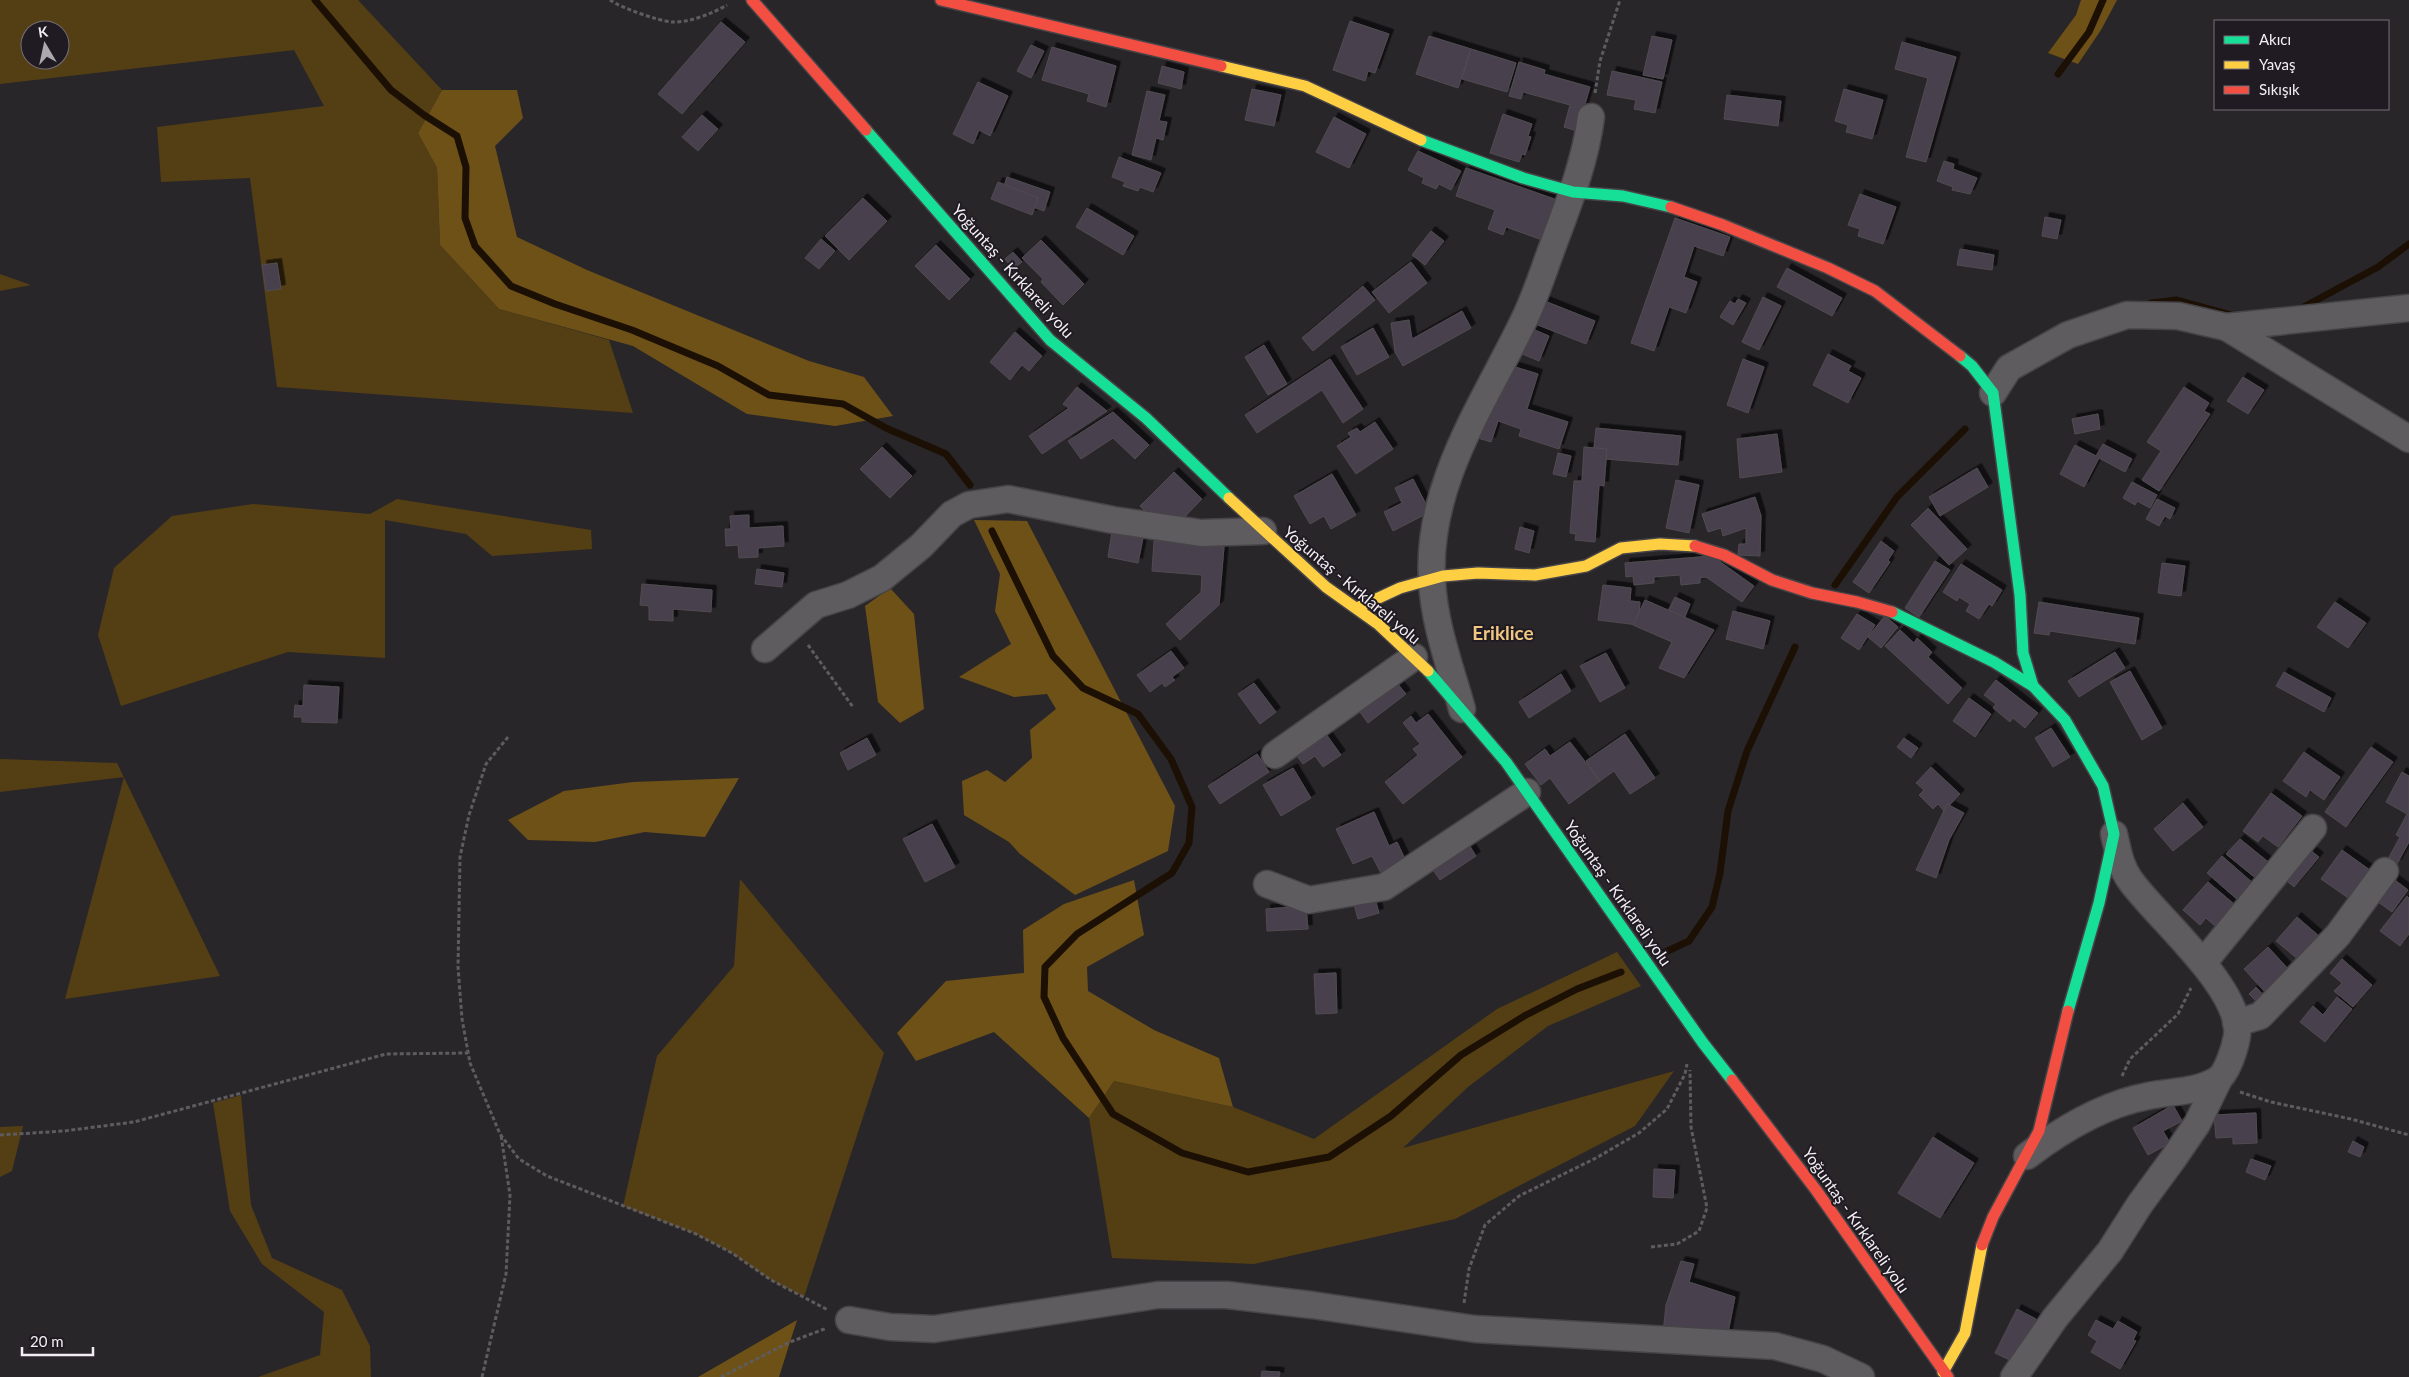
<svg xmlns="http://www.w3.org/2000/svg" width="2409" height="1377" font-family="Lato,sans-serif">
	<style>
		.green { fill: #543e14; fill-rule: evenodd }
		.forest { fill: #6e5117 }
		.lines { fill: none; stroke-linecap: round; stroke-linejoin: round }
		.stream { stroke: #1c1004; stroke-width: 7 }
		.building { fill: #4a3f4e; stroke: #504c51; filter: url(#shadow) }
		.street-casing { stroke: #474448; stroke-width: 29 }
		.fast-casing { stroke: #474448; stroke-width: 14 }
		.slow-casing { stroke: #474448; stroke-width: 14 }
		.jam-casing { stroke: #474448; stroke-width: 14 }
		.path { stroke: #5e5c5e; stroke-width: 3; stroke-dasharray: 4 2.5; stroke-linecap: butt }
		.street { stroke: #5e5c5f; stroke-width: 26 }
		.fast { stroke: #16e098; stroke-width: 11 }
		.slow { stroke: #ffcf43; stroke-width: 11 }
		.jam { stroke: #f24e42; stroke-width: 11 }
		.labels { text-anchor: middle; stroke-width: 4; stroke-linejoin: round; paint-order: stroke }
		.street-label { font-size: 16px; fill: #f2eef3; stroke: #201b23 }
		.quarter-label { font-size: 19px; font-weight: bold; fill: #f1c881; stroke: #201b23 }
	</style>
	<defs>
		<filter id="shadow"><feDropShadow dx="4.5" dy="-4.5" stdDeviation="0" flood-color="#0009"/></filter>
	</defs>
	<rect width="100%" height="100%" fill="#29262a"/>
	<g class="green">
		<path d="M0,0H358L442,90L418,133L437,168L440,245L499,309L609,340L633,413L277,387L250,178L161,182L157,127L324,106L294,50L0,84ZM30,30H60V60H30Z"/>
		<path d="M0,274L31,285L0,291Z"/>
		<path d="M397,499L591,530L592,549L492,556L466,534L385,520V658L288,652L121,706L98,635L114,568L172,516L253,504L370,514Z"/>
		<path d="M0,759L117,763L220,976L65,999L124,777L0,792Z"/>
		<path d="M740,879L884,1053L804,1297L771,1280L732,1253L696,1234L623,1206L657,1056L734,966Z"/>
		<path d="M1617,952L1641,986L1548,1026L1468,1087L1403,1148L1674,1071L1635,1126L1455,1219L1254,1264L1112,1258L1089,1118L1114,1081L1233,1107L1314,1139L1497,1009Z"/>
		<path d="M241,1095L251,1205L272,1258L342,1290L370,1346L371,1377H258L320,1355L324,1312L262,1264L230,1211L213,1103Z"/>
		<path d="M23,1126L12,1171L0,1177V1127Z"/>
	</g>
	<g class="forest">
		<path d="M2081,0H2117L2101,30L2078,64L2048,53L2076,15Z"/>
		<path d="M442,90H517L523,118L495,146L517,237L587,270L809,361L864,377L893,416L835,426L747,414L633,346L499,309L440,245L437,168L418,133Z"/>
		<path d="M974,520L1027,521L1175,806L1168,851L1075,895L1020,854L1009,842L964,815L962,781L987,770L1005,782L1032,758L1030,730L1056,709L1047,694L1014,697L959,677L1011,644L995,611L1000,574Z"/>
		<path d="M890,588L914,614L924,709L900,723L878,702L865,606Z"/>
		<path d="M739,778L705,837L645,832L595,842L528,840L508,820L564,791L633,782Z"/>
		<path d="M1134,880L1144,935L1087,967L1088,991L1154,1030L1219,1058L1233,1107L1114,1081L1089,1118L994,1032L916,1061L897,1033L946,981L1024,973L1023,930L1064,904Z"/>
		<path d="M797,1320L779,1377H698Z"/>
	</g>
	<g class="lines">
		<g class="stream">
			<path d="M315,0L391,90L424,115L457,136L466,167L465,218L475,246L511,286L555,304L632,330L718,366L769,395L843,404L886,428L946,454L970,485"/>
			<path d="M2058,74L2089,32L2103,0"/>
			<path d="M2151,303L2177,300L2235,316"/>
			<path d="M2298,310L2378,267L2409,244"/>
			<path d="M992,531L1053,656L1083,688L1138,714L1171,759L1192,807L1189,843L1172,873L1077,934L1045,967L1044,997L1063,1038L1113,1114L1182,1153L1248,1172L1329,1157L1391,1116L1461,1055L1526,1015L1577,989L1621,972"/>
			<path d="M1835,585L1897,497L1965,429"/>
			<path d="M1659,955L1689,941L1712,907L1720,873L1728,811L1747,751L1795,647"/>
		</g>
	</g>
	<g class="building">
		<path d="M1350,21L1389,34L1375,73L1368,71L1365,81L1333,70Z"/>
		<path d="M721,22L745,42L682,114L658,94Z"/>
		<path d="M1429,36L1471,49L1458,88L1416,74Z"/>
		<path d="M1652,36L1672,40L1663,79L1643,75Z"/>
		<path d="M1902,42L1956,57L1926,162L1906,157L1928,78L1895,69Z"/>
		<path d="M1031,45L1044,51L1031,78L1017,71Z"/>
		<path d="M1052,47L1116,66L1106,107L1087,101L1089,94L1042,80Z"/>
		<path d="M1471,49L1516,63L1507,92L1462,79Z"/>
		<path d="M1519,62L1545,70L1544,74L1590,87L1577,131L1564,127L1570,105L1523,92L1521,99L1509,96Z"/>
		<path d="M1162,66L1184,72L1181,89L1158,83Z"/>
		<path d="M1612,71L1662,82L1655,113L1634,109L1636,100L1607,95Z"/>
		<path d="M978,82L1008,96L990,136L979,130L973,144L953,134Z"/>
		<path d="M1252,89L1281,95L1274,126L1245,120Z"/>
		<path d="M1844,89L1883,100L1872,139L1846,132L1848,125L1835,121Z"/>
		<path d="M1147,91L1165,95L1159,121L1167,122L1163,140L1156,138L1151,160L1132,155Z"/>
		<path d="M1727,95L1781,101L1778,126L1724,119Z"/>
		<path d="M1503,114L1532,124L1528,136L1531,137L1525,155L1522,154L1519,162L1490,153Z"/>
		<path d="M702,115L718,129L698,151L682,137Z"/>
		<path d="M1334,117L1366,134L1349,168L1316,152Z"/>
		<path d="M1418,151L1461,171L1451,190L1439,184L1436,189L1422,183L1424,178L1408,170Z"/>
		<path d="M1119,157L1161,173L1153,192L1140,187L1138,191L1123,186L1125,182L1112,177Z"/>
		<path d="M1944,161L1954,164L1953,169L1977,178L1970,194L1952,190L1953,187L1937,181Z"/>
		<path d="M1466,168L1560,201L1545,241L1506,227L1503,235L1488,229L1495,210L1456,196Z"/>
		<path d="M1007,177L1050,192L1044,211L1001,195Z"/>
		<path d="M998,182L1038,198L1032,215L991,199Z"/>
		<path d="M1860,194L1896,207L1883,244L1858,236L1860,229L1848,225Z"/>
		<path d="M863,198L887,221L849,260L825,236Z"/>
		<path d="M1087,208L1134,236L1123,255L1076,227Z"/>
		<path d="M2045,217L2061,220L2057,239L2042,236Z"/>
		<path d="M1675,218L1730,237L1723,256L1694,246L1684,277L1697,282L1686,313L1669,307L1654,351L1631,343Z"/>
		<path d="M1431,231L1444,241L1425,265L1412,255Z"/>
		<path d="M821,239L835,251L819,269L805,258Z"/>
		<path d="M1041,240L1084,284L1063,305L1041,282L1043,279L1022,258Z"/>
		<path d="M936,245L970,279L949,300L915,266Z"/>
		<path d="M1960,249L1994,255L1992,270L1957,265Z"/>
		<path d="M1013,252L1022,262L1013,269L1005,259Z"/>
		<path d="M1411,262L1427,283L1389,313L1372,292Z"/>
		<path d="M277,263L281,289L266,291L262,265Z"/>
		<path d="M1787,268L1842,298L1832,316L1777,287Z"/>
		<path d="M1363,286L1375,300L1313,351L1302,338Z"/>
		<path d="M1763,297L1781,306L1759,350L1742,342Z"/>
		<path d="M1738,299L1746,303L1733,325L1720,317L1730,301L1735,304Z"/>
		<path d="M1542,300L1595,321L1586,344L1533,323Z"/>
		<path d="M1462,311L1471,328L1403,366L1395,352L1391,323L1409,320L1412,339Z"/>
		<path d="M1373,328L1389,357L1357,375L1341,347Z"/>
		<path d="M1530,328L1549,336L1539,361L1520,353Z"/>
		<path d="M1015,332L1042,356L1029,371L1022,365L1010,380L990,362Z"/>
		<path d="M1264,345L1287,384L1268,395L1245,357Z"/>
		<path d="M1828,354L1851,366L1848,371L1861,378L1848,403L1813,385Z"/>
		<path d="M1330,359L1363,409L1343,423L1322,390L1257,433L1245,415Z"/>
		<path d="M1743,359L1764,367L1748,413L1727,405Z"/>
		<path d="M1512,366L1538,374L1527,409L1568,422L1559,449L1519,436L1521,429L1498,421L1491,442L1478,438L1492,398L1500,400Z"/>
		<path d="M2243,377L2264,390L2248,414L2227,401Z"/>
		<path d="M1077,387L1107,411L1042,454L1029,436L1069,408L1063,404Z"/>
		<path d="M2184,387L2209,403L2204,411L2210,414L2159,491L2142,480L2161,451L2147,442Z"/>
		<path d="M1113,412L1149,445L1135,459L1113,438L1081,459L1068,441Z"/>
		<path d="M2098,414L2100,429L2075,434L2072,419Z"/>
		<path d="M1375,422L1393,449L1356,474L1337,446L1351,437L1348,433L1357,428L1360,432Z"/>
		<path d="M1596,428L1681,436L1678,465L1593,458Z"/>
		<path d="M1777,434L1782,472L1740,478L1737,439Z"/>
		<path d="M2103,444L2132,459L2125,472L2099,458L2084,487L2060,474L2075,445L2096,456Z"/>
		<path d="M882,447L912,476L890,498L860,469Z"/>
		<path d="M1584,447L1607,449L1604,486L1599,485L1595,542L1575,540L1576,534L1570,533L1574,481H1582Z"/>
		<path d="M1558,453L1571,456L1566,477L1553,474Z"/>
		<path d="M1977,468L1988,487L1940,516L1929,497Z"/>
		<path d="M1174,472L1202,499L1177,525L1157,523L1140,506Z"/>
		<path d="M1332,474L1356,515L1331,529L1324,516L1310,524L1294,496Z"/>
		<path d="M1413,479L1430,512L1393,531L1384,512L1402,503L1395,488Z"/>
		<path d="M1676,480L1699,485L1689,533L1666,528Z"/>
		<path d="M2132,482L2157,495L2150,508L2137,501L2135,505L2123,498Z"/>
		<path d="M1755,497L1761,516L1760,556L1738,555L1739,544H1746V528L1723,536L1721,528L1708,532L1702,514Z"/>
		<path d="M2157,499L2175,508L2170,519L2165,516L2159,526L2146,519Z"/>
		<path d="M1928,508L1967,549L1949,565L1911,525Z"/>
		<path d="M749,515V528L783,526L784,546L758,548V557L739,558L738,545L726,546L725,529H731L730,516Z"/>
		<path d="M1520,527L1534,531L1529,553L1515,549Z"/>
		<path d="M1112,532L1143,538L1138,563L1108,557Z"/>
		<path d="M1154,541L1224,547L1219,605L1180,640L1166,624L1201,592L1202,575L1152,571Z"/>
		<path d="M1881,541L1894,551L1888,560L1890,562L1869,593L1853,582Z"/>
		<path d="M1712,556L1754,586L1742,602L1706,577L1700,578V583L1681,585L1680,575L1654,577V583L1634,585L1633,576L1626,577L1625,563Z"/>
		<path d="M1935,561L1950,570L1919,617L1905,608Z"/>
		<path d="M2162,563L2185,566L2181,596L2158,593Z"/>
		<path d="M1961,564L2002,590L1992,606L1989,604L1979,619L1966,611L1970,604L1959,597L1957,601L1943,592Z"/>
		<path d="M757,569L784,573L782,587L755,584Z"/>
		<path d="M642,584L712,590L711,612L673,609V621L649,620V606L640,605Z"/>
		<path d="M1603,585L1631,588L1630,601L1640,602L1638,625L1598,620Z"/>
		<path d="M1675,597L1690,604L1684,619L1668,611Z"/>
		<path d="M1645,600L1714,630L1684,678L1659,668L1672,642L1633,625Z"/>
		<path d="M2039,602L2139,618L2135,644L2050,631L2049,635L2034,633Z"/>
		<path d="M2335,602L2366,623L2348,648L2317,627Z"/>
		<path d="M1733,611L1770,621L1763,649L1726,639Z"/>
		<path d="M1857,614L1875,625L1859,650L1841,638Z"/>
		<path d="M1885,616L1898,627L1881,648L1868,637Z"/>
		<path d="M1900,630L1914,643L1917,638L1932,652L1928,657L1962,688L1948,704L1885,646Z"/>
		<path d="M1171,651L1184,668L1172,677L1175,680L1165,687L1162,683L1150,692L1137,675Z"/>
		<path d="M2115,652L2125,668L2079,697L2068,681Z"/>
		<path d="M1606,653L1625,688L1600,702L1580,666Z"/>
		<path d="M2130,671L2162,728L2142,740L2110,682Z"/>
		<path d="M2284,672L2331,698L2324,712L2276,686Z"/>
		<path d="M1561,674L1571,691L1529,718L1519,702Z"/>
		<path d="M1391,676L1406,694L1368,723L1354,704Z"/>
		<path d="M1996,680L2038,713L2025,728L2013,718L2010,722L1993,708L1996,704L1984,695Z"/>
		<path d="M1254,683L1276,712L1260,724L1238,694Z"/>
		<path d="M304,685L339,687L337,723L302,722V717H294L295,705L303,706Z"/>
		<path d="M1969,698L1991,714L1975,737L1953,721Z"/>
		<path d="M1428,714L1462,757L1403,804L1385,782L1418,755L1413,749L1420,744L1403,723L1411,716L1416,723Z"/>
		<path d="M1321,727L1341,755L1323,767L1315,756L1303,764L1291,748Z"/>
		<path d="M2051,728L2070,757L2053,767L2035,738Z"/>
		<path d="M1625,734L1655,778L1630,794L1614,771L1600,781L1586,761Z"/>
		<path d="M867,738L876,755L848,770L840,753Z"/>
		<path d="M1904,738L1918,748L1911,758L1897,747Z"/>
		<path d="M1570,742L1600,781L1569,804L1550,778L1541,785L1525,764L1545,749L1550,756Z"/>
		<path d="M2371,747L2393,762L2346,827L2325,812Z"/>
		<path d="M2304,752L2340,777L2324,800L2310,790L2306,797L2283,781Z"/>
		<path d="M1257,754L1269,772L1220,804L1208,786Z"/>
		<path d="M1931,767L1960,794L1944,811L1938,804L1933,809L1919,795L1924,790L1916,783Z"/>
		<path d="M1293,768L1311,798L1281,816L1263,785Z"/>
		<path d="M2402,772L2409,776V842L2397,864L2388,859L2400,837L2396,835L2407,814L2386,802Z"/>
		<path d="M2271,793L2302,816L2278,847L2263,836L2258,842L2243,831Z"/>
		<path d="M2183,803L2203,827L2173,851L2154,829Z"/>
		<path d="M1947,804L1964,813L1949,840L1936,878L1916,870Z"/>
		<path d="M1374,812L1389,846L1397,842L1406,861L1381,873L1372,856L1353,864L1336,829Z"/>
		<path d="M932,824L955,867L925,882L903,839Z"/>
		<path d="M2240,839L2272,865L2258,880L2226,854Z"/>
		<path d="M1466,840L1476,856L1440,880L1429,864Z"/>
		<path d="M2305,846L2319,857L2294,887L2281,876Z"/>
		<path d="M2342,850L2374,873L2354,902L2321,879Z"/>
		<path d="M2222,856L2254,884L2239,901L2207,873Z"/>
		<path d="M2391,877L2408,890L2392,912L2374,899Z"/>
		<path d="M2208,882L2234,904L2215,926L2206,918L2200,925L2183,910Z"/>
		<path d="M1374,895L1379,913L1358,919L1353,901Z"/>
		<path d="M2407,896L2409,898V934L2400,946L2380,931Z"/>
		<path d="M1306,906L1308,929L1267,931L1266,909Z"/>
		<path d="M2297,917L2319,936L2299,960L2276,941Z"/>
		<path d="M2268,947L2290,971L2266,993L2244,969Z"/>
		<path d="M2342,959L2372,985L2353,1007L2334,991L2342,983L2330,973Z"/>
		<path d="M1336,973L1337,1013L1316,1014L1314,974Z"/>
		<path d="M2256,987L2265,997L2258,1003L2249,994Z"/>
		<path d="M2337,997L2352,1009L2325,1042L2300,1022L2313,1006L2323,1015Z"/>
		<path d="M2173,1105L2182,1121L2163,1131L2170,1143L2148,1155L2133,1128Z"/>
		<path d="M2256,1113L2257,1143L2233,1144V1137L2216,1138L2214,1115Z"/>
		<path d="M1933,1137L1974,1163L1940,1218L1898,1193Z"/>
		<path d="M2353,1141L2364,1147L2360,1157L2348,1152Z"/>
		<path d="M2251,1159L2271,1166L2265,1180L2246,1172Z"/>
		<path d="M1654,1169L1675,1170L1673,1198L1653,1197Z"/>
		<path d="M1681,1261L1694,1264L1689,1282L1735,1297L1727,1338L1663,1333L1666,1305Z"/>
		<path d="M2017,1309L2036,1319L2014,1362L1995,1353Z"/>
		<path d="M2096,1320L2113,1329L2118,1321L2137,1332L2133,1340L2136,1341L2120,1369L2091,1352L2097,1341L2088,1335Z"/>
		<path d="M1262,1371L1280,1372L1279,1377H1261Z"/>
	</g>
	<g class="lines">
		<g class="street-casing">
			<g id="street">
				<path d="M2226,327L2409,439"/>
				<path d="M1993,393L2009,368L2068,335L2127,315L2178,316L2226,327L2409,308"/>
				<path d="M765,649L816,605L848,595L882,578L921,546L952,514L969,505L1008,499L1113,520L1201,533L1263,531"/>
				<path d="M1462,709C1450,666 1434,624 1432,580C1426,485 1484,403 1523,322C1535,298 1543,272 1552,248C1568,205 1585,163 1591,117"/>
				<path d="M1275,755L1414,657"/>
				<path d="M1267,884L1309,900L1384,887L1527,792"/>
				<path d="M2203,963L2313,828"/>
				<path d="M2236,1023L2260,1016L2338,935L2385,871"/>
				<path d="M2027,1156C2061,1130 2105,1104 2148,1096C2172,1091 2195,1093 2217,1080C2227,1074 2235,1048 2237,1036C2243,989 2157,918 2130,880C2120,866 2118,851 2114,834"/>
				<path d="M849,1320L890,1327L934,1329L1158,1295H1227L1312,1305L1475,1329L1775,1346L1823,1359L1861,1377"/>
				<path d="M2014,1377L2055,1318L2110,1251L2140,1204L2173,1159L2197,1124L2219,1079"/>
			</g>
		</g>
		<g class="fast-casing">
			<g id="fast">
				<path d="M866,130L1050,340L1146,418L1229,498"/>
				<path d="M1421,140L1523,178L1573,192L1623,196L1671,207"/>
				<path d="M1960,356L1972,366L1993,393L2020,595L2023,653L2033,686"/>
				<path d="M1892,612L1994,662L2033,686L2065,720L2103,786L2114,834L2099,903L2068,1011"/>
				<path d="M1428,671L1506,762L1703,1043L1732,1080"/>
			</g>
		</g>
		<g class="slow-casing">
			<g id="slow">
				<path d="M1221,66L1305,86L1421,140"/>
				<path d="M1229,498L1326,587L1378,624L1428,671"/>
				<path d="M1357,608L1400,588L1443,576L1478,573L1535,575L1586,566L1621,548L1660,544L1695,546"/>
				<path d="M1943,1372L1965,1333L1982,1245"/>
			</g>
		</g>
		<g class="jam-casing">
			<g id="jam">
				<path d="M752,0L866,130"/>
				<path d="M941,0L1221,66"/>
				<path d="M1671,207L1723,225L1828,268L1875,291L1960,356"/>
				<path d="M1695,546L1724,555L1772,580L1812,593L1857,602L1892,612"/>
				<path d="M1732,1080L1816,1190L1948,1377"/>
				<path d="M1982,1245L1993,1217L2039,1131L2068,1011"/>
			</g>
		</g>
		<g class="path">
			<path d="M610,0C621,8 659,21 672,22C689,23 713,13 727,5"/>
			<path d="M1595,93L1600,61L1620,0"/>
			<path d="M808,645L853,707"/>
			<path d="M508,737L486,764L469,815L460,857L458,967L462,1019L470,1063L500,1134L519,1159L547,1176L696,1234L732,1253L771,1280L828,1310"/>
			<path d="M2122,1076L2130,1059L2178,1014L2191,988"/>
			<path d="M2240,1092L2271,1102L2351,1119L2409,1135"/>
			<path d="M0,1135L64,1131L134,1122L386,1054L468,1053"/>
			<path d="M1651,1247L1677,1244L1699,1231L1707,1208L1691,1127L1690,1070"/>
			<path d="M1464,1303L1469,1269L1485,1225L1519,1196L1596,1158L1639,1133L1667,1109L1685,1074L1687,1064"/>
			<path d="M482,1377L506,1274L510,1195L501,1135"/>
			<path d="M721,1377L790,1342L827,1328"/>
		</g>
		<use href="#street" class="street"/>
		<use href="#fast" class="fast"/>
		<use href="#slow" class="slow"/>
		<use href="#jam" class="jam"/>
	</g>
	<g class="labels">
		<g class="street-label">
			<text transform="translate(1013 271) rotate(48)" y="6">Yoğuntaş - Kırklareli yolu</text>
			<text transform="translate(1352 585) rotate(40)" y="6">Yoğuntaş - Kırklareli yolu</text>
			<text transform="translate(1618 893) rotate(55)" y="6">Yoğuntaş - Kırklareli yolu</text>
			<text transform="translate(1856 1220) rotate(55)" y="6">Yoğuntaş - Kırklareli yolu</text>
		</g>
		<g class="quarter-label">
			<text x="1503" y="640">Eriklice</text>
		</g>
	</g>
	<rect x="2214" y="20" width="175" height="90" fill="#201b23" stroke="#746f76"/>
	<rect x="2224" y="36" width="25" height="8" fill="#16e098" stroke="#746f76"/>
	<text x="2259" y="45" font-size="15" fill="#f2eef3">Akıcı</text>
	<rect x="2224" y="61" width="25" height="8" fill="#ffcf43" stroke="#746f76"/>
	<text x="2259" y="70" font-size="15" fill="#f2eef3">Yavaş</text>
	<rect x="2224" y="86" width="25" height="8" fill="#f24e42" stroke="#746f76"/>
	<text x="2259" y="95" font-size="15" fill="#f2eef3">Sıkışık</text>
	<g transform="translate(45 45) rotate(351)"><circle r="24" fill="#201b23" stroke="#746f76"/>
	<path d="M0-4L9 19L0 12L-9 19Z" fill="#aca8ad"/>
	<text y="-8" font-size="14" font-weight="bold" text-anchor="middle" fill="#f2eef3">K</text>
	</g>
	<path d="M22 1347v8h71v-8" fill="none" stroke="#f2eef3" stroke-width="2.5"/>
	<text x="30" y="1347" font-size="15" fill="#f2eef3" stroke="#201b23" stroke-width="4" paint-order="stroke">20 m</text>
</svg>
